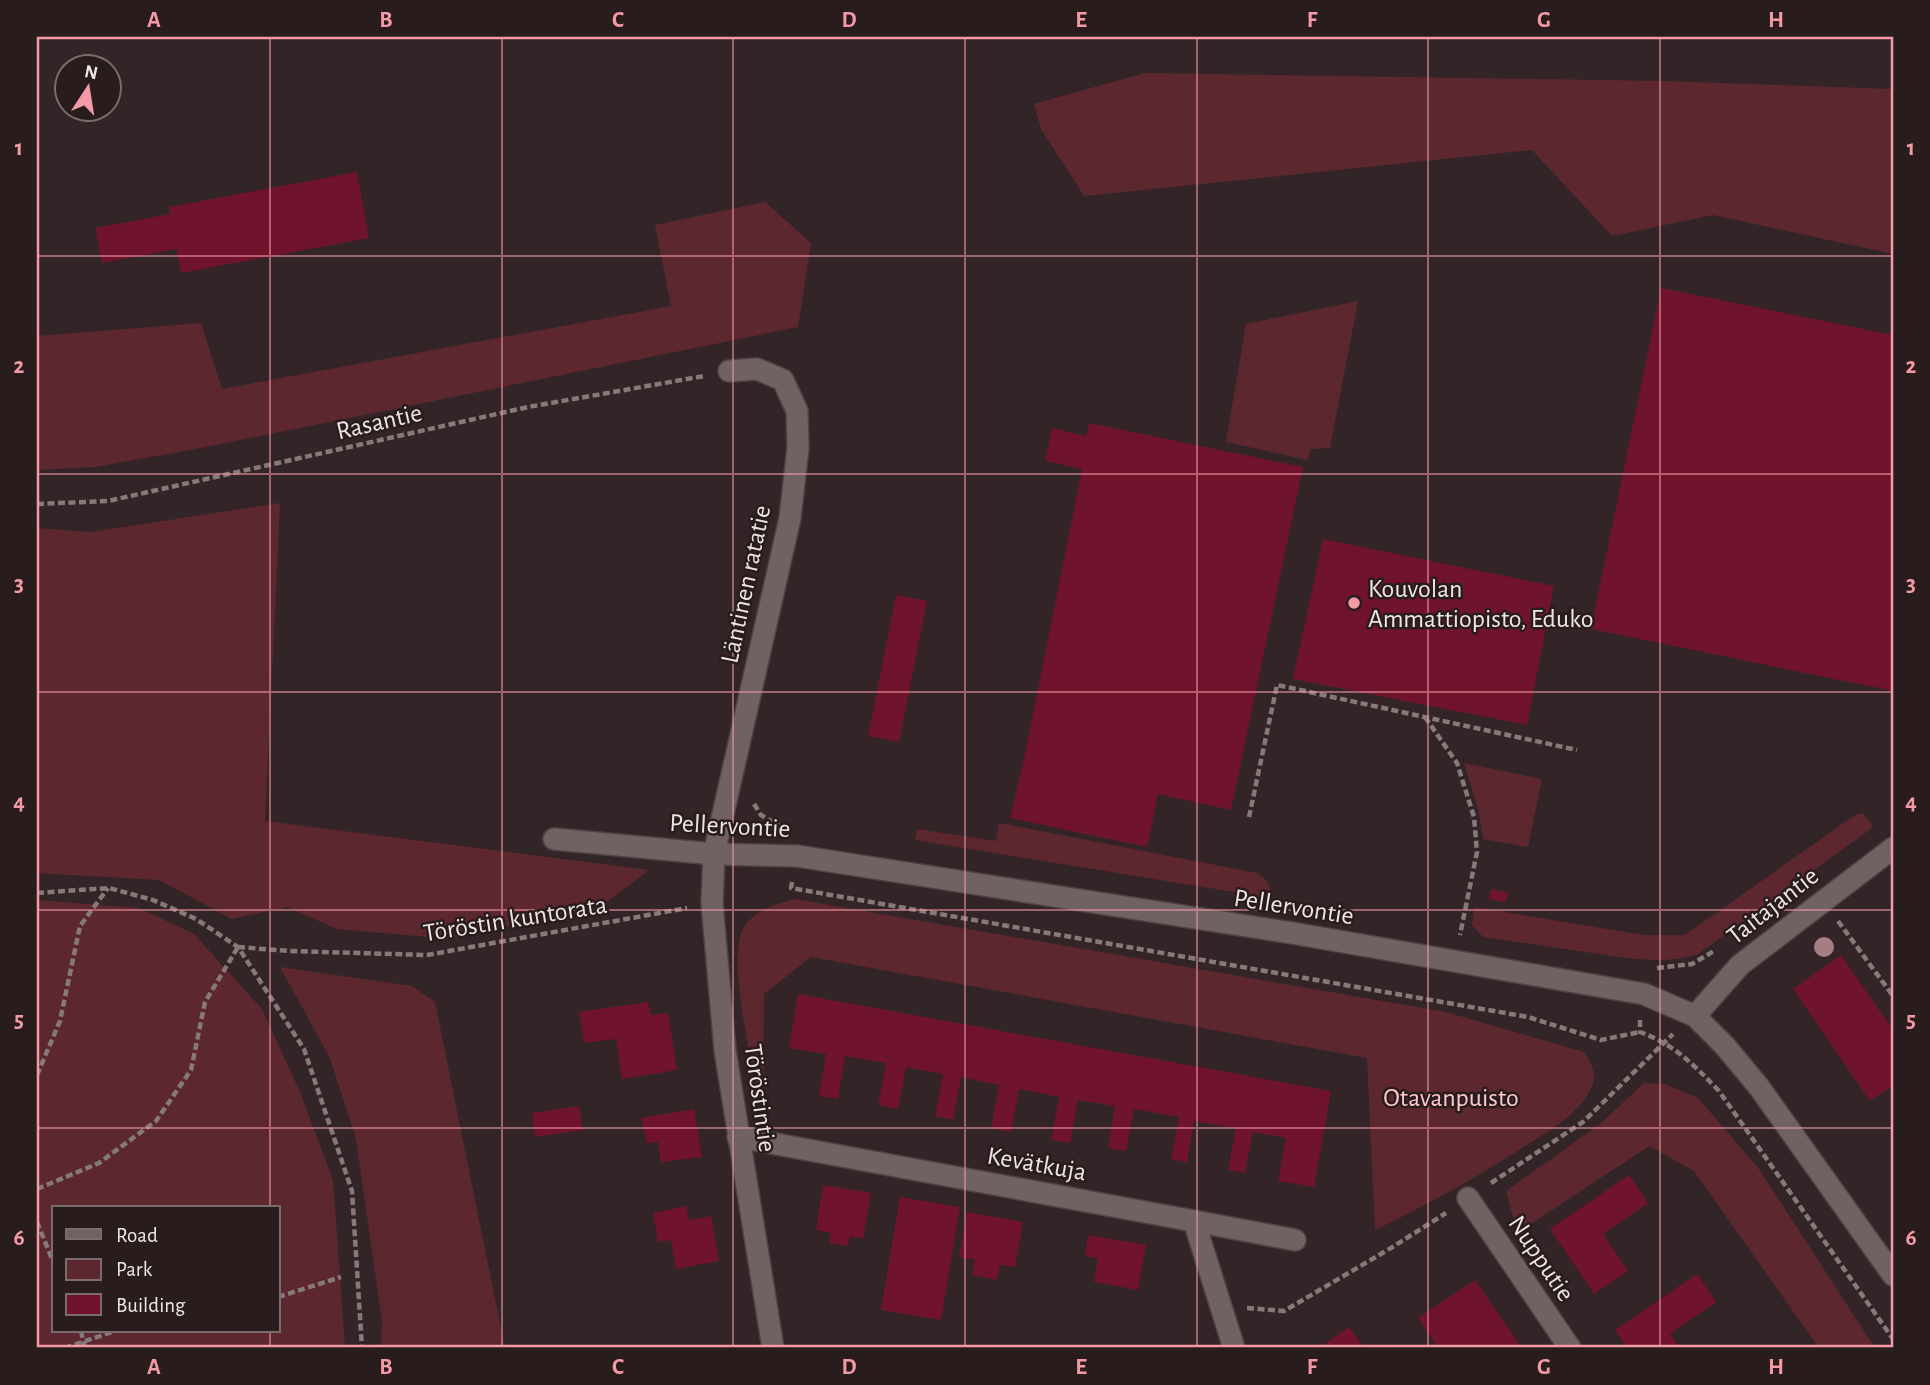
<svg xmlns="http://www.w3.org/2000/svg" width="1930" height="1385" font-family="'Alegreya Sans',sans-serif">
	<style>
		.green { fill: #5d2730; fill-rule: evenodd }
		.building { fill: #6f142c }
		.lines { fill: none; stroke-linecap: round; stroke-linejoin: round }
		.minor-casing { stroke: #4d4243; stroke-width: 24 }
		.path { stroke: #85797a; stroke-width: 4.5; stroke-dasharray: 7 3.5; stroke-linecap: butt }
		.minor { stroke: #716163; stroke-width: 21 }
		.tree { fill: #a37f83 }
		.grid { fill: none; stroke: #f49aa6; stroke-width: 2; stroke-opacity: 0.55 }
		.poi-dot { fill: #f49aa6; stroke: #291c1d; stroke-width: 2.5 }
		.labels { text-anchor: middle; stroke-width: 5; stroke-linejoin: round; paint-order: stroke }
		.street-label { font-size: 26px; fill: #efe5e6; stroke: #291c1d }
		.poi-label { font-size: 26px; fill: #efe5e6; stroke: #291c1d; text-anchor: start }
		.park-label { font-size: 26px; fill: #fec8ce; stroke: #291c1d }
		.neatline { fill: none; stroke: #f49aa6; stroke-width: 2.5 }
		.grid-label { font-size: 23px; text-anchor: middle; font-weight: bold; fill: #f49aa6 }
	</style>
	<rect width="100%" height="100%" fill="#332527"/>
	<g class="green">
		<path d="M1145,73L1663,81L1893,89V254L1713,215L1612,236L1532,150L1084,196L1041,129L1034,104Z"/>
		<path d="M765,202L811,243L798,327L206,447L95,467L37,470V336L201,323L222,389L671,306L655,225Z"/>
		<path d="M1358,301L1330,448L1310,449L1308,460L1226,442L1246,324Z"/>
		<path d="M280,503L265,821L649,870L604,904L451,939L337,929L287,907L232,919L159,880L37,873V528L91,532Z"/>
		<path d="M1464,763L1542,779L1528,847L1483,839L1479,812Z"/>
		<path d="M1863,813L1873,826L1868,831L1698,954C1662,966 1623,957 1585,952C1551,947 1517,942 1483,937L1472,925L1474,907L1644,935H1685L1855,815Z"/>
		<path d="M999,823L1257,873C1268,880 1271,885 1271,898L915,840L917,829L996,841Z"/>
		<path d="M795,899L1446,1012L1584,1052C1591,1062 1597,1074 1592,1086C1580,1114 1549,1131 1525,1146C1476,1178 1427,1205 1375,1230L1367,1058L811,957L764,994L763,1115C755,1079 725,957 744,927C755,910 776,904 795,899Z"/>
		<path d="M37,900L139,908L194,934L262,1009L300,1092L333,1180L345,1348H37ZM54,1208H278V1331H54Z"/>
		<path d="M280,967L412,986L435,1002L505,1348H381L382,1321L356,1139L330,1058Z"/>
		<path d="M1644,1083L1665,1084L1698,1098L1759,1169L1875,1348H1819L1694,1171L1649,1146L1517,1233L1506,1191L1600,1124Z"/>
	</g>
	<g class="building">
		<path d="M357,172L369,238L181,273L176,249L102,263L95,228L170,214L169,207Z"/>
		<path d="M1661,288L1893,335V691L1591,629Z"/>
		<path d="M1089,423L1303,467L1231,810L1158,794L1147,847L1010,818L1022,768L1082,469L1045,461L1052,428L1086,436Z"/>
		<path d="M1323,539L1554,586L1527,725L1293,679Z"/>
		<path d="M896,595L927,601L899,742L868,736Z"/>
		<path d="M1491,889L1508,893L1506,902L1489,899Z"/>
		<path d="M1841,955L1893,1030V1085L1870,1101L1793,989Z"/>
		<path d="M798,994L1331,1091L1314,1187L1278,1181L1286,1138L1253,1132L1245,1173L1228,1170L1236,1128L1194,1121L1187,1162L1171,1159L1179,1117L1134,1109L1126,1151L1108,1148L1115,1106L1078,1100L1070,1143L1051,1140L1059,1097L1019,1089L1011,1132L991,1128L999,1085L961,1077L953,1120L935,1116L943,1074L906,1067L898,1109L878,1105L886,1063L845,1056L838,1099L819,1096L826,1054L789,1048Z"/>
		<path d="M648,1002L651,1015L668,1013L677,1070L622,1079L616,1039L584,1043L579,1012Z"/>
		<path d="M579,1106L583,1130L535,1137L532,1113Z"/>
		<path d="M694,1109L702,1157L661,1162L658,1142L647,1143L641,1118Z"/>
		<path d="M1629,1175L1648,1203L1603,1234L1628,1271L1594,1294L1550,1229Z"/>
		<path d="M823,1185L871,1193L863,1239L850,1236L848,1246L829,1243L831,1233L816,1230Z"/>
		<path d="M900,1197L960,1207L941,1320L881,1310Z"/>
		<path d="M686,1206L689,1220L711,1216L719,1261L676,1269L671,1240L658,1242L653,1213Z"/>
		<path d="M967,1212L1023,1222L1015,1267L1000,1265L997,1280L972,1275L975,1260L959,1257Z"/>
		<path d="M1088,1235L1146,1245L1138,1290L1094,1282L1098,1258L1085,1256Z"/>
		<path d="M1697,1274L1716,1302L1670,1334L1680,1348H1627L1615,1330Z"/>
		<path d="M1475,1280L1522,1348H1438L1418,1318Z"/>
		<path d="M1349,1327L1364,1348H1319Z"/>
	</g>
	<g class="lines">
		<g class="minor-casing">
			<g id="minor">
				<path d="M729,371L757,369L783,380L797,411L798,448L790,518L714,854L712,903L725,1050L773,1348"/>
				<path d="M554,839L714,854L797,856L1292,933L1644,994L1695,1016L1725,1046L1759,1087L1893,1275"/>
				<path d="M1695,1016L1740,965L1893,848"/>
				<path d="M738,1137L1194,1221L1234,1348"/>
				<path d="M1468,1198L1570,1348"/>
				<path d="M1194,1221L1295,1240"/>
			</g>
		</g>
		<g class="path">
			<path d="M37,504L108,501L528,407L704,376"/>
			<path d="M1425,717L1457,763L1474,817L1477,852L1460,935"/>
			<path d="M754,804L761,815L781,827"/>
			<path d="M1249,817L1277,685L1577,750"/>
			<path d="M792,882L791,888L1528,1017L1601,1040L1640,1032"/>
			<path d="M37,893L109,888L153,900L196,919L238,947L304,1049L352,1191L362,1348"/>
			<path d="M1838,921L1893,996"/>
			<path d="M238,947L289,951L427,955L687,908"/>
			<path d="M1657,968L1692,964L1714,951"/>
			<path d="M1640,1020V1032C1675,1045 1693,1064 1719,1091L1893,1339"/>
			<path d="M37,1075L60,1021L80,926L108,888"/>
			<path d="M1491,1183L1583,1122L1673,1034"/>
			<path d="M37,1189L99,1163L156,1121L191,1070L205,1002L238,947"/>
			<path d="M37,1222L54,1264"/>
			<path d="M278,1297L341,1277"/>
			<path d="M1247,1308L1284,1311L1391,1248L1446,1213"/>
			<path d="M81,1331L85,1348"/>
			<path d="M65,1348L115,1331"/>
		</g>
		<use href="#minor" class="minor"/>
	</g>
	<circle class="tree" cx="1824" cy="947" r="10"/>
	<path class="grid" d="M270,37V1208M502,37V1348M733,37V1348M965,37V1348M1197,37V1348M1428,37V1348M1660,37V1348M37,256H1893M37,474H1893M37,692H1893M37,910H1893M37,1128H1893M270,1331V1348"/>
	<circle class="poi-dot" cx="1354" cy="603" r="7"/>
	<g class="labels">
		<g class="street-label">
			<text transform="translate(379 421) rotate(-13)" y="9">Rasantie</text>
			<text transform="translate(745 584) rotate(-78)" y="9">Läntinen ratatie</text>
			<text transform="translate(730 825) rotate(3)" y="9">Pellervontie</text>
			<text transform="translate(1772 905) rotate(-38)" y="9">Taitajantie</text>
			<text transform="translate(1294 906) rotate(9)" y="9">Pellervontie</text>
			<text transform="translate(515 918) rotate(-9)" y="9">Töröstin kuntorata</text>
			<text transform="translate(761 1098) rotate(82)" y="9">Töröstintie</text>
			<text transform="translate(1037 1163) rotate(10)" y="9">Kevätkuja</text>
			<text transform="translate(1542 1258) rotate(56)" y="9">Nupputie</text>
		</g>
		<g class="poi-label">
			<text x="1368" y="597">Kouvolan<tspan x="1368" dy="30">Ammattiopisto, Eduko</tspan></text>
		</g>
		<g class="park-label">
			<text x="1451" y="1106">Otavanpuisto</text>
		</g>
	</g>
	<rect width="1930" height="1385" fill="none" stroke="#291c1d" stroke-width="77"/>
	<rect x="52" y="1206" width="228" height="126" fill="#291c1d" stroke="#786c6d" stroke-width="2"/>
	<rect x="66" y="1229" width="35" height="10" fill="#716163" stroke="#786c6d" stroke-width="2"/>
	<text x="116" y="1242" font-size="21" fill="#efe5e6">Road</text>
	<rect x="66" y="1259" width="35" height="21" fill="#5d2730" stroke="#786c6d" stroke-width="2"/>
	<text x="116" y="1276" font-size="21" fill="#efe5e6">Park</text>
	<rect x="66" y="1294" width="35" height="21" fill="#6f142c" stroke="#786c6d" stroke-width="2"/>
	<text x="116" y="1312" font-size="21" fill="#efe5e6">Building</text>
	<g transform="translate(88 88) rotate(12)"><circle r="33" fill="#291c1d" stroke="#786c6d" stroke-width="2"/>
	<path d="M0-5L12 26L0 18L-12 26Z" fill="#f49aa6"/>
	<text y="-10" font-size="19" font-weight="bold" text-anchor="middle" fill="#efe5e6">N</text>
	</g>
	<rect x="38" y="38" width="1854" height="1308" class="neatline"/>
	<g class="grid-label">
		<text x="154" y="27">A</text>
		<text x="386" y="27">B</text>
		<text x="618" y="27">C</text>
		<text x="849" y="27">D</text>
		<text x="1081" y="27">E</text>
		<text x="1312" y="27">F</text>
		<text x="1544" y="27">G</text>
		<text x="1776" y="27">H</text>
		<text x="19" y="155">1</text>
		<text x="1911" y="155">1</text>
		<text x="19" y="373">2</text>
		<text x="1911" y="373">2</text>
		<text x="19" y="591">3</text>
		<text x="1911" y="591">3</text>
		<text x="19" y="809">4</text>
		<text x="1911" y="809">4</text>
		<text x="19" y="1027">5</text>
		<text x="1911" y="1027">5</text>
		<text x="19" y="1245">6</text>
		<text x="1911" y="1245">6</text>
		<text x="154" y="1374">A</text>
		<text x="386" y="1374">B</text>
		<text x="618" y="1374">C</text>
		<text x="849" y="1374">D</text>
		<text x="1081" y="1374">E</text>
		<text x="1312" y="1374">F</text>
		<text x="1544" y="1374">G</text>
		<text x="1776" y="1374">H</text>
	</g>
</svg>
